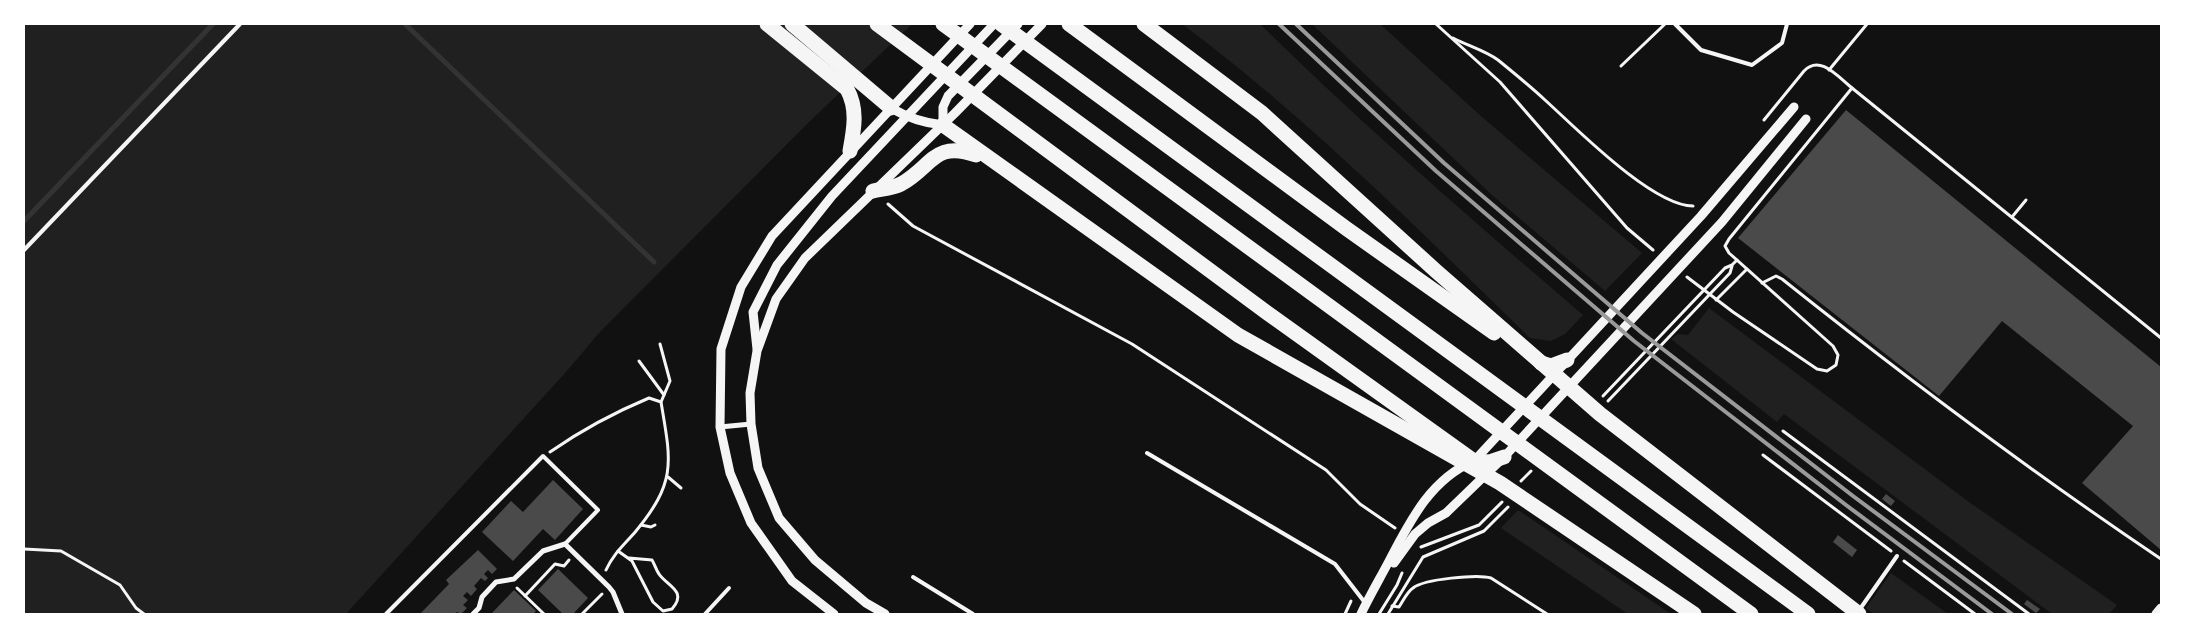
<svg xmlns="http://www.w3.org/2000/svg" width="2185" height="638" font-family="Spectral,serif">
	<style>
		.green { fill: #202020 }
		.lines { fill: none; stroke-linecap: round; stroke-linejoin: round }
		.stream { stroke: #333; stroke-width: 5 }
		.building { fill: #4a4a4a }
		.path { stroke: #f5f5f5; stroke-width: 3 }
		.service { stroke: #f5f5f5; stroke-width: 4 }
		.minor { stroke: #f5f5f5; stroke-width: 5 }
		.tertiary { stroke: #f5f5f5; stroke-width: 9 }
		.motorway { stroke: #f5f5f5; stroke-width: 15 }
		.rail { stroke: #9a9a9a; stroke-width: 4 }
	</style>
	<rect width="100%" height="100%" fill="#111"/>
	<g class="green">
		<path d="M24,24H912L808,123L599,333L566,372L346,614H24Z"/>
		<path d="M1182,24H1260C1364,126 1473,221 1583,315L1565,334L1551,341L1530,338C1418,229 1308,118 1182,24Z"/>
		<path d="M1312,24H1380L1482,117L1642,253L1605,291L1492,195Z"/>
		<path d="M1709,308L1969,502L2117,605L2109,614H2052L1784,414L1777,422L1671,339L1678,334L1688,335Z"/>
		<path d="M1518,510L1671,614H1628L1501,528Z"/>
		<path d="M1891,573L1948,614H1874L1866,608Z"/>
	</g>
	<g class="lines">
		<g class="stream">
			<path d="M405,24L654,262"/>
			<path d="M24,221L213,24"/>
		</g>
	</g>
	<g class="building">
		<path d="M1846,110L2161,367V550L2082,483L2133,426L2002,321L1939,396L1738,238Z"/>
		<path d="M553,480L583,509L555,540L543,529L513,561L482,532L511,501L523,512Z"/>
		<path d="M1886,494L1895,501L1891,506L1882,499Z"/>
		<path d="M1838,535L1857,550L1852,557L1833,542Z"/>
		<path d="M478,550L497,569L492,574L488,570L484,574L488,578L485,581L481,578L474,586L477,589L471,596L467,592L463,596L468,600L463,605L467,608L461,614L457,612L454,614H420L449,584L446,580Z"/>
		<path d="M558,569L588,598L573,614H563L538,590Z"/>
		<path d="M514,590L536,611L533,614H491Z"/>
		<path d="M2027,600L2040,609L2036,613L2024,604Z"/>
	</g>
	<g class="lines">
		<g class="path">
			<path d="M1436,24L1500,82L1627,228L1653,250"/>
			<path d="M1453,38C1468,46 1484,50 1498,60C1514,73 1530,86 1545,100C1575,127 1652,206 1693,206"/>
			<path d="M1621,66L1665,24"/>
			<path d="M1829,70L1867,24"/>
			<path d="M1764,120L1804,71C1820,54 1838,77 1852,88"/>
			<path d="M888,204L913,226L1132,344L1326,470L1360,504L1395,528"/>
			<path d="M2012,217L2026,200"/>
			<path d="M1687,277L1733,312L1817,369L1827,371L1836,365L1838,355L1833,346L1729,253L1725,246L1729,239L1852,88L2161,338"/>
			<path d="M1762,283L1776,276L1782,279C1905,377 2030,471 2161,559"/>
			<path d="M1716,300L1747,269"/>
			<path d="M660,344L670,381L664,395"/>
			<path d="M639,361L664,395L661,402"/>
			<path d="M1603,396L1725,268L1732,265L1737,260"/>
			<path d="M1608,401L1730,273L1732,266"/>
			<path d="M1783,431L2029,614"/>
			<path d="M550,452C583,429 613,413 649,398L661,402C671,462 677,481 636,531C625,544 613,554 606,570"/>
			<path d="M1763,455L1891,551"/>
			<path d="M668,477L681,488"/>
			<path d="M1521,481L1531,471"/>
			<path d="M641,525L651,527L655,525"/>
			<path d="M1421,547L1479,525L1502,502"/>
			<path d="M24,549L61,551L120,585L136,608L144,614"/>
			<path d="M618,551L632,561L653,602L663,611L672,609C688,591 667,586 659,574C656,570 655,565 652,560L629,558"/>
			<path d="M1904,561L1975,614"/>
			<path d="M517,588L544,614"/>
			<path d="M525,596L555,564L564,566L569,560"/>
			<path d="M1392,606L1399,607C1403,601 1407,592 1413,588C1424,579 1478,574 1491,578L1547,614"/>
			<path d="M582,614L602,594"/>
			<path d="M1345,614L1351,601"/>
			<path d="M1379,614L1397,585L1402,573"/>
			<path d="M1388,614L1423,557L1484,531L1508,507"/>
		</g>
		<g class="service">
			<path d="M1675,24L1701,50L1752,65L1782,43L1787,24"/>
			<path d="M24,250L240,24"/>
			<path d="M1147,453L1335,564L1366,604"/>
			<path d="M913,577L973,614"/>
			<path d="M1860,609L1897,556"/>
			<path d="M386,614L543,456L598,510L565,544"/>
			<path d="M705,614L729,588"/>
		</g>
		<g class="minor">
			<path d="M720,427L751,424"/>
			<path d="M473,614L479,608L482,597L496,582L514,579L543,551L565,544L609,587L613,592L622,614"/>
		</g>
		<g class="tertiary">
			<path d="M891,108C908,118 923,123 943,125V107L948,96L1018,24"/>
			<path d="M757,349L753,312L777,265L832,196L994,24"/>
			<path d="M1394,563L1415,534L1428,523L1446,513L1504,457L1722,222L1806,119"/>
			<path d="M834,614L792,581L751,523L730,473L720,427L721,349L741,287L772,236L970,24"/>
			<path d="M885,614L866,603L815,560L779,518L758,468L751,424L750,393L757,351L776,299L805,258L955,113L1042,24"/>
			<path d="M1361,614C1369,597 1379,580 1388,563C1409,523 1430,479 1474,461L1701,216L1794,107"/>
			<path d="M2156,614L2161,608"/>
		</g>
		<g class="motorway">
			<path d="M767,24L847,89C858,109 854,129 850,151"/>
			<path d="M792,24L891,108"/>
			<path d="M877,24L1266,312L1474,461L1489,462L1504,457"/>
			<path d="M943,24L1751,614"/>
			<path d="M1001,24L1808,614"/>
			<path d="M1069,24L1347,229L1494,333"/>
			<path d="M1144,24L1262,113L1436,271L1600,414L1859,614"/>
			<path d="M943,125L1238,335L1500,483L1694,614"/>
			<path d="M873,191C882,189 893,188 901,184C932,167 934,140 976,155"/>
			<path d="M1541,363L1551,366L1567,360"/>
		</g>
		<g class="rail">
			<path d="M1279,24L1436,171L1634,341L1846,505L1992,614"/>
			<path d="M1296,24L1444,163L1642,333L1853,496L2012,614"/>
		</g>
	</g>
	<rect width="2185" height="638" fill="none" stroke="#ffffff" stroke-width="50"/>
</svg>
